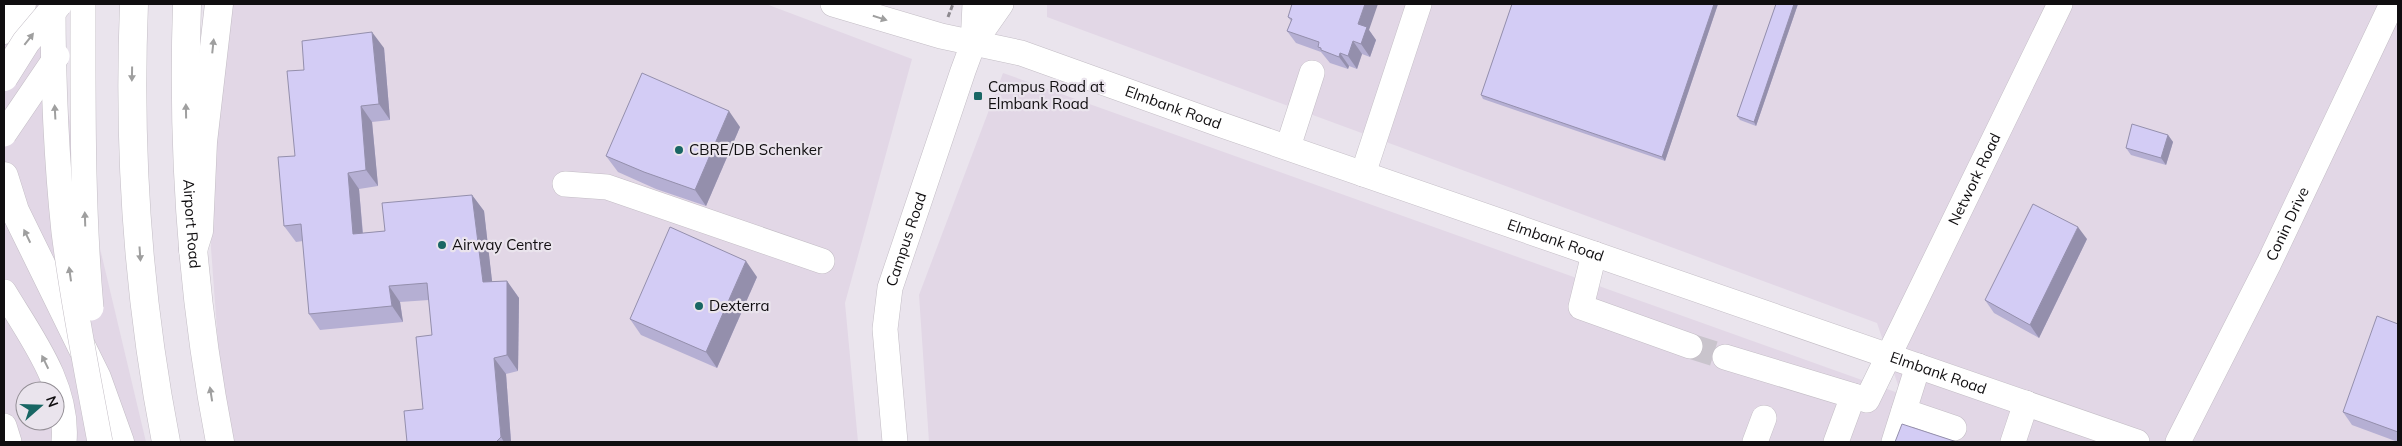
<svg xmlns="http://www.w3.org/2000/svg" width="2402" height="446" font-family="Mulish,sans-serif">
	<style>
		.built { fill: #e2d7e6; fill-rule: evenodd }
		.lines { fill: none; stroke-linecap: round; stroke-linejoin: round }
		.minor-tunnel { stroke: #c9c4cc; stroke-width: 25; stroke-dasharray: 25 12; stroke-linecap: butt }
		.minor-casing { stroke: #c3bdc5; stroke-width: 26 }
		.major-casing { stroke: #c3bdc5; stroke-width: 29 }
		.highway-casing { stroke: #c3bdc5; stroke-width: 29 }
		.path { stroke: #8d898f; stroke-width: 3; stroke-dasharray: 5 2.5; stroke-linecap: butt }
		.minor { stroke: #fff; stroke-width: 25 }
		.major { stroke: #fff; stroke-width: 28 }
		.highway { stroke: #fff; stroke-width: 28 }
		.minor-bridge-casing { stroke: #c3bdc5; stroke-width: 26; stroke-linecap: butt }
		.highway-bridge-casing { stroke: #c3bdc5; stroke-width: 29; stroke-linecap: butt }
		.minor-bridge { stroke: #fff; stroke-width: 25 }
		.highway-bridge { stroke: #fff; stroke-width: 28 }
		.wall { fill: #b5afd3 }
		.shaded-wall { fill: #948fac }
		.building { fill: #d3ccf5; stroke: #948fac }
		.oneway { fill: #9f9f9f }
		.poi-dot { fill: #196664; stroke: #eae4ed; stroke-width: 2 }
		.labels { text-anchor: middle; stroke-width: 4.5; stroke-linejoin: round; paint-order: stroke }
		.poi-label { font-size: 15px; fill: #100e10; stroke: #eae4ed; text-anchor: start }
		.street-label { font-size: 15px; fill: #100e10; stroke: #eae4ed }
	</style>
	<rect width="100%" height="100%" fill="#eae4ed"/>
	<g class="built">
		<path d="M4,4H42L146,442H4ZM25,391H55V421H25Z"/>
		<path d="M231,4H766L912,59L845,303L858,442H234L220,371L211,248L212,180Z"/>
		<path d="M1047,4H2398V442H929L919,295L1003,73L1901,394L1877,323L1047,17Z"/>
	</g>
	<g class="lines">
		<path class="minor-tunnel" d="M1690,346L1725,357"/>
		<g class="minor-casing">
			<g id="minor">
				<path id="s1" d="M833,4L941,36L1021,53L1219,124L2137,442"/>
				<path d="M973,44L975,4"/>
				<path d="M1288,147L1312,73"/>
				<path d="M1363,174L1419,4"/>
				<path d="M565,184L607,187L822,261"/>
				<path d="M1594,254L1581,307L1690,346"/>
				<path d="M4,292C31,337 69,386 64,442"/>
				<path id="s2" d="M1725,357L1867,400L2060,4"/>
				<path d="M1904,411L1954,428"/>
				<path d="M4,426L9,442"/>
				<path id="s3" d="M895,442L885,329L890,288L963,71L973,44L1001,4"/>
				<path d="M1755,442L1764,418"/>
				<path d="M1836,442L1853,396"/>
				<path d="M1894,442L1918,366"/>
				<path d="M2013,442L2026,403"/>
				<path id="s4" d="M2178,442L2269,263L2392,4"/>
			</g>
		</g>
		<g class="major-casing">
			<g id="major">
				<path d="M134,4C128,151 138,298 166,442"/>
				<path id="s5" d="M187,4C182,151 192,298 220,442"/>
			</g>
		</g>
		<g class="highway-casing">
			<g id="highway">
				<path d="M4,30L22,4"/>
				<path d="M4,176L15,211L97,378L120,442"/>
				<path d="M193,250L199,231L203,142L219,4"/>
			</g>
		</g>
		<path class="path" d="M948,17L953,4"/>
		<use href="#minor" class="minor"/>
		<use href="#major" class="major"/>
		<use href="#highway" class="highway"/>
		<g class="minor-bridge-casing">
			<g id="minor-bridge">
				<path d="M53,4C53,80 56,156 64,232C73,303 87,372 100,442"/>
				<path d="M83,4C83,105 82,207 91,308"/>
				<path d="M4,134L57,56"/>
			</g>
		</g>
		<g class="highway-bridge-casing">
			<path id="highway-bridge" d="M4,77L26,42L58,4"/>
		</g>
		<use href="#minor-bridge" class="minor-bridge"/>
		<use href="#highway-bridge" class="highway-bridge"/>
	</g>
	<g class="wall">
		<path d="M1512,4H1718L1665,161L1483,99L1481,95Z"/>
		<path d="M1776,4H1798L1756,126L1740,120L1737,116Z"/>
		<path d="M1288,17L1369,30L1376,40L1370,57L1362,54L1357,69L1349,66L1348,69L1330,63L1321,52L1296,43L1287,31L1291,21Z"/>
		<path d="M384,48L390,120L372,122L378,186L359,189L363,233L385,231L472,195L484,211L492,282L507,281L519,298L518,371L506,374L511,442H407L423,409L432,335L429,300L400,302L403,322L320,330L309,314L303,241L296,242L284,226L295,156L304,70Z"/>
		<path d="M740,127L706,206L656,189L618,172L606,156Z"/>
		<path d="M2168,135L2173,142L2166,165L2131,155L2126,148Z"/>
		<path d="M2087,239L2039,338L1994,313L1985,300Z"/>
		<path d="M757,277L717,368L641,335L630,319Z"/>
		<path d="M2398,324V442L2352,425L2343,412Z"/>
	</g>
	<g class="shaded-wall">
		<path d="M1365,4H1378L1369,30L1376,40L1370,57L1361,44L1358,24Z"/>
		<path d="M1714,4H1718L1665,161L1662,157Z"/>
		<path d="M1794,4H1798L1756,126L1754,122Z"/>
		<path d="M372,32L384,48L390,120L379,104Z"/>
		<path d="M1353,41L1362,54L1357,69L1348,56Z"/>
		<path d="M1340,53L1349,66L1348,69L1339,57Z"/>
		<path d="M361,106L372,122L378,186L366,170Z"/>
		<path d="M729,111L740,127L706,206L695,190Z"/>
		<path d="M2168,135L2173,142L2166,165L2161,158Z"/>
		<path d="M348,173L359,189L364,250L353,234Z"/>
		<path d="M472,195L484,211L494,298L483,282Z"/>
		<path d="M2078,227L2087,239L2039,338L2030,325Z"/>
		<path d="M746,261L757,277L717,368L706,352Z"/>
		<path d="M507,281L519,298L518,371L507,355Z"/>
		<path d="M389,286L400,302L403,322L392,306Z"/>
		<path d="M494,358L506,374L511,442H504L501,437Z"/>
	</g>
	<g class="building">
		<path d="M1292,4H1365L1358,24L1367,27L1361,44L1353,41L1348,56L1340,53L1339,57L1321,50V48L1318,47L1319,42L1287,31L1292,19L1288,17Z"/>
		<path d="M1512,4H1714L1662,157L1481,95Z"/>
		<path d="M1776,4H1794L1754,122L1737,116Z"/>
		<path d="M372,32L379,104L361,106L366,170L348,173L353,234L385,231L382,203L472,195L483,282L507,281V355L494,358L501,437L496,442H407L404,411L423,409L416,337L432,335L427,283L389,286L392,306L309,314L301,224L284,226L278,157L295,156L287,71L304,70L302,41Z"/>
		<path d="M642,73L729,111L695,190L644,172L606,156Z"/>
		<path d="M2132,124L2168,135L2161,158L2126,148Z"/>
		<path d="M2033,204L2078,227L2030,325L1985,300Z"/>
		<path d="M670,227L746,261L706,352L630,319Z"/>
		<path d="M2377,316L2398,324V432L2343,412Z"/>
		<path d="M1902,424L1957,442H1895Z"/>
	</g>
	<defs><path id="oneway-solid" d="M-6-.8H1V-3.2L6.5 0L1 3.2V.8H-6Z" transform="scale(1.25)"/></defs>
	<g class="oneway">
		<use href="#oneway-solid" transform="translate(880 18) rotate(17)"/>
		<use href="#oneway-solid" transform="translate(29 39) rotate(-52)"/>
		<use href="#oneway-solid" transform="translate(213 46) rotate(-84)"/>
		<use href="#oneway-solid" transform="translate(132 74) rotate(91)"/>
		<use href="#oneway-solid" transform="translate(186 111) rotate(-91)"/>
		<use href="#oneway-solid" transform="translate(55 112) rotate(-93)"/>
		<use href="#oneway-solid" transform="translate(85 219) rotate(-92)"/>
		<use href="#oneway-solid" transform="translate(27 236) rotate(-116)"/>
		<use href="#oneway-solid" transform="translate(140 254) rotate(86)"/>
		<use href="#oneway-solid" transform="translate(70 274) rotate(-98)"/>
		<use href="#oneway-solid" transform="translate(45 362) rotate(-116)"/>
		<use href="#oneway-solid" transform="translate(211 394) rotate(-99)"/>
	</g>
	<g class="poi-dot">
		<rect x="973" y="91" width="10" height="10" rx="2.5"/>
		<circle cx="679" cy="150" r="5"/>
		<circle cx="442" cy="245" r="5"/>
		<circle cx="699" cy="306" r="5"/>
	</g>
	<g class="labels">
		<g class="poi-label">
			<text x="988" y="92">Campus Road at<tspan x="988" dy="17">Elmbank Road</tspan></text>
			<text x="689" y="155">CBRE/DB Schenker</text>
			<text x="452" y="250">Airway Centre</text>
			<text x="709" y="311">Dexterra</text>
		</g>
		<g class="street-label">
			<text dy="5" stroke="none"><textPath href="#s1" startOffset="356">Elmbank Road</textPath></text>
			<text dy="5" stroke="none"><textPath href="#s2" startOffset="394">Network Road</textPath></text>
			<text dy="5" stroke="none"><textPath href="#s5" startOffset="220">Airport Road</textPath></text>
			<text dy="5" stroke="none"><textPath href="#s4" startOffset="244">Conin Drive</textPath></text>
			<text dy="5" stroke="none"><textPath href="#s3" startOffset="206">Campus Road</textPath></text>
			<text dy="5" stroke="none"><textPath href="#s1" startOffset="761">Elmbank Road</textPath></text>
			<text dy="5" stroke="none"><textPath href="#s1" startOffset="1166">Elmbank Road</textPath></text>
		</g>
	</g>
	<rect width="2402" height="446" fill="none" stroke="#100e10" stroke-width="10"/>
	<g transform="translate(40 406) rotate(70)"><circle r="24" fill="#eae4ed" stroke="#938e95"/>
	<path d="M0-4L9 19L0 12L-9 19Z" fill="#196664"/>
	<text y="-8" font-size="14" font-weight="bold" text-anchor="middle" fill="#100e10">N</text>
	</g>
</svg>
